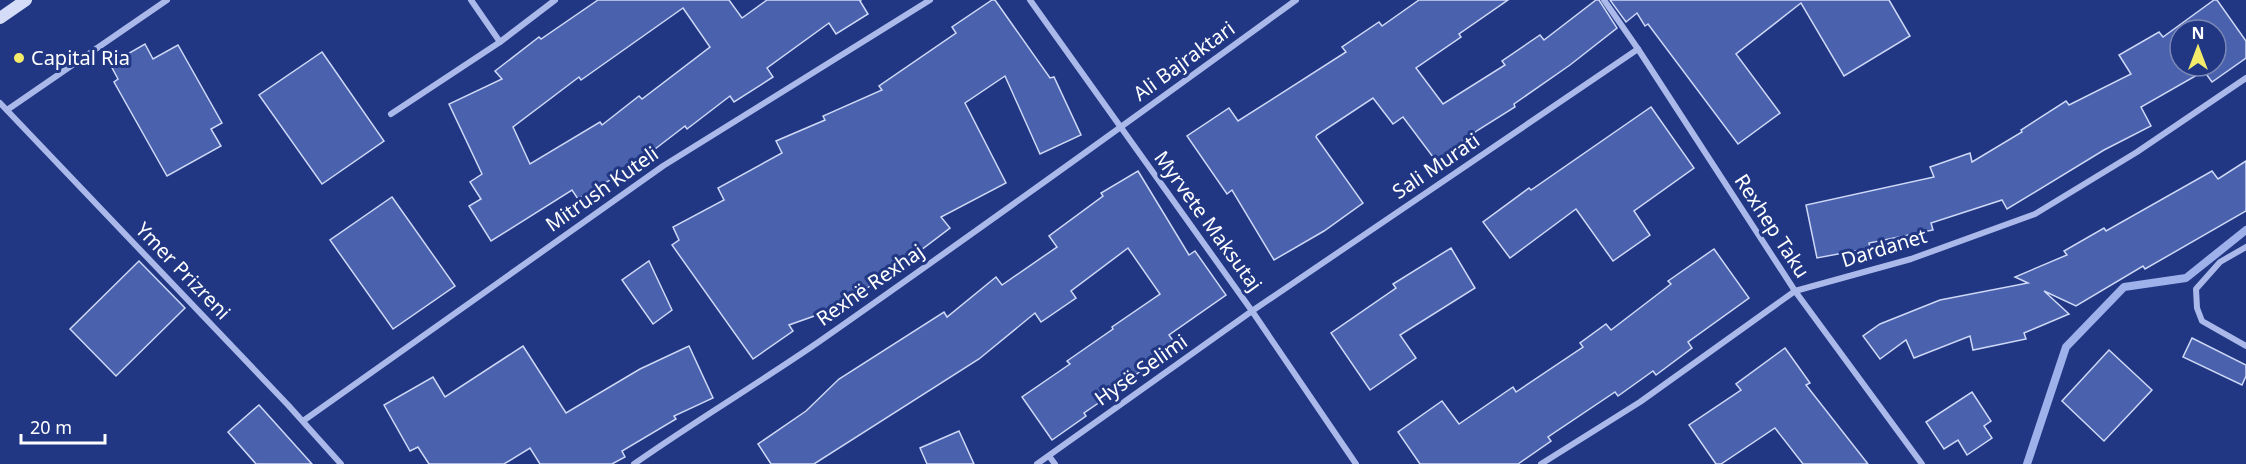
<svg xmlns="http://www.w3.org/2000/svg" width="2246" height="464" font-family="'Noto Sans',sans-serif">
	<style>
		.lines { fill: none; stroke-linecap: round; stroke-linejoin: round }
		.stream { stroke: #9eb1ea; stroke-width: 8 }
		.building { fill: #4a61ad; stroke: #ced8f7; stroke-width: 1.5; fill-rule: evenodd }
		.street { stroke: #aab9e9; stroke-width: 6 }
		.secondary { stroke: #d5dcf7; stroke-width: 12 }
		.poi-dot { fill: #f5eb6b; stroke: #213784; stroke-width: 2 }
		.labels { text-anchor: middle; stroke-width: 6; stroke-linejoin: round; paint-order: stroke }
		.poi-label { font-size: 20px; fill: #fff; stroke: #213784; text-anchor: start }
		.street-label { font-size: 20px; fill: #fff; stroke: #213784 }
	</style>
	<rect width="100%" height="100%" fill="#213784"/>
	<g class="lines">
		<path class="stream" d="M2027,464L2066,347L2124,287L2186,278L2246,230"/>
	</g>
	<g class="building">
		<path d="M598,0H729L742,18L767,0H861L860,1L868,14L836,34L829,23L767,68L773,77L734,102L730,96L687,129L685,126L629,169L578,199L572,190L491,241L469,206L481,199L470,182L482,174L449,104L502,79L495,71L539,37L541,39ZM683,8L710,47L642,99L639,96L602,125L600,122L530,164L513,127L579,77L581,80Z"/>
		<path d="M992,0H995L1050,78L1054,77L1081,135L1040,154L1005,76L965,103L1006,183L941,217L950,228L900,266L837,308L789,325L793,331L753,359L672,245L679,240L673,227L724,200L718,188L782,153L776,141L825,120L823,116L882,90L879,86L956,33L952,27Z"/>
		<path d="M1419,0H1508L1459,34L1461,37L1416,68L1443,104L1505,65L1502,61L1540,35L1544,40L1596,0H1599L1617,28L1570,65L1514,104L1515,107L1478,130L1436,161L1403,117L1393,124L1373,98L1317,135L1316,137L1363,203L1324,231L1274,260L1232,190L1227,194L1187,136L1229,108L1238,121L1346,52L1342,47L1379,22L1382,26Z"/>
		<path d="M1610,0H1889L1910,36L1844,76L1801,3L1736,54L1780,113L1738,144L1648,24L1645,26L1637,13L1626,22Z"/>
		<path d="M2214,0H2217L2246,41V58L2212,82L2204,71L2141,107L2151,126L2104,150L2007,209L2002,200L1931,223L1933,230L1869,243L1870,248L1817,258L1806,205L1934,177L1930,167L1970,153L1972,162L2022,132L2021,130L2066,101L2069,105L2131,74L2119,55L2159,32L2163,37ZM2180,30H2216V66H2180Z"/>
		<path d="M145,44L153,59L178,45L222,123L211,129L221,146L167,176L114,82L118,79L110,64Z"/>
		<path d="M322,52L384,141L322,184L259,95Z"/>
		<path d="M1651,107L1694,168L1634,211L1650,235L1613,261L1576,209L1510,258L1483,222L1529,188L1531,190Z"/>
		<path d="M2246,161V211L2145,269L2143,266L2076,306L2044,291L2069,314L2024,333L2026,339L1973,350L1970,336L1914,358L1906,340L1880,359L1863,336L1880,324L1940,300L2028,283L2015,277L2067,255L2064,251L2104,228L2106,231L2212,171L2218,179Z"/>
		<path d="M1138,171L1189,255L1195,251L1226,295L1169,335L1177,346L1131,378L1132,380L1084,413L1086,416L1052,440L1022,397L1070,364L1067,361L1113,329L1112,327L1160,294L1128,248L1071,291L1076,298L1041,322L1035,313L979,359L814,464H771L758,444L806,411L839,379L944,312L947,317L996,277L1002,285L1057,247L1049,236L1103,196L1101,193Z"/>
		<path d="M392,197L455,286L393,329L330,240Z"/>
		<path d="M1451,248L1475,288L1400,335L1416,358L1370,390L1331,333L1396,288L1393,284Z"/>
		<path d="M1714,249L1749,298L1688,342L1692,348L1656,375L1653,371L1618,396L1615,392L1548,437L1551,441L1518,464H1420L1398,432L1442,401L1459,424L1513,387L1516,392L1583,347L1580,343L1606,324L1611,330L1671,284L1668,281Z"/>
		<path d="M139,261L185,308L116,376L70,329Z"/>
		<path d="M649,261L672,310L653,324L622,280Z"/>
		<path d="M2192,338L2246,365V376L2242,385L2183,357Z"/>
		<path d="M523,346L566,413L640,369L689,346L713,398L674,416L676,419L622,451L625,457L612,464H540L530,448L504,464H429L418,447L410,451L384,405L433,377L445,397Z"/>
		<path d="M1785,348L1810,383L1806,385L1868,464H1803L1775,428L1721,464H1716L1689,425L1741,390L1736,384Z"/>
		<path d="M2109,350L2152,390L2104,441L2062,401Z"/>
		<path d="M1972,392L1991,421L1984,426L1992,438L1967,455L1958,440L1944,449L1926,422Z"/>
		<path d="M259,405L312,464H256L228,432Z"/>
		<path d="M959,431L974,464H927L920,448Z"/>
	</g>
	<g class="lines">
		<g class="street">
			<path d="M471,0L500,42L555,0"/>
			<path d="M1030,0L1252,311L1356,464"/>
			<path d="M1604,0L1638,49L1795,291L1922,464"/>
			<path d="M0,103L288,405L341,464"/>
			<path d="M7,110L167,0"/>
			<path d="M391,114L500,42"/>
			<path d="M2246,247L2220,262L2196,289L2197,308L2202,321L2246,346"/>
			<path d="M303,421L663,166L930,0"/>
			<path d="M1049,456L1055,464"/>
			<path d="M634,464C695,421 759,383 820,341C980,229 1138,115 1296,0"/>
			<path d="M1037,464L1252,311L1638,49"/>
			<path d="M1541,464L1640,402L1795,291L1911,259L2035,214L2137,152L2246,78"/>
		</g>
		<path class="secondary" d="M0,18L26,0"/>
	</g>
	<circle class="poi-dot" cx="19" cy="58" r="6"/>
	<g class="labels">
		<g class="poi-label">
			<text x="31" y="65">Capital Ria</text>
		</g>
		<g class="street-label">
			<text transform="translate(1184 61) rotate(-36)" y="7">Ali Bajraktari</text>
			<text transform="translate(1436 166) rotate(-34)" y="7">Sali Murati</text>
			<text transform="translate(602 189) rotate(-35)" y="7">Mitrush Kuteli</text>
			<text transform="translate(1208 221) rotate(54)" y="7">Myrvete Maksutaj</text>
			<text transform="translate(1772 226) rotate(57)" y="7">Rexhep Taku</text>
			<text transform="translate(1884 248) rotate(-17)" y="7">Dardanet</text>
			<text transform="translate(183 271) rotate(46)" y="7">Ymer Prizreni</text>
			<text transform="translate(870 285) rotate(-35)" y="7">Rexhë Rexhaj</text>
			<text transform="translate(1141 370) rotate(-35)" y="7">Hysë Selimi</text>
		</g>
	</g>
	<g transform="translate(2198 48)"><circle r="28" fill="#213784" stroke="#7a87b5" stroke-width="1.5"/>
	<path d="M0-4.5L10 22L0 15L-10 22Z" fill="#f5eb6b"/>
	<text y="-9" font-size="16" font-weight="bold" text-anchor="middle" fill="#ffffff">N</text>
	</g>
	<path d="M21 434v9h84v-9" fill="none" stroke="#ffffff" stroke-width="3"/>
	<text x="30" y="434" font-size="18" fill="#ffffff" stroke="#213784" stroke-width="4.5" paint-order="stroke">20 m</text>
</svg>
